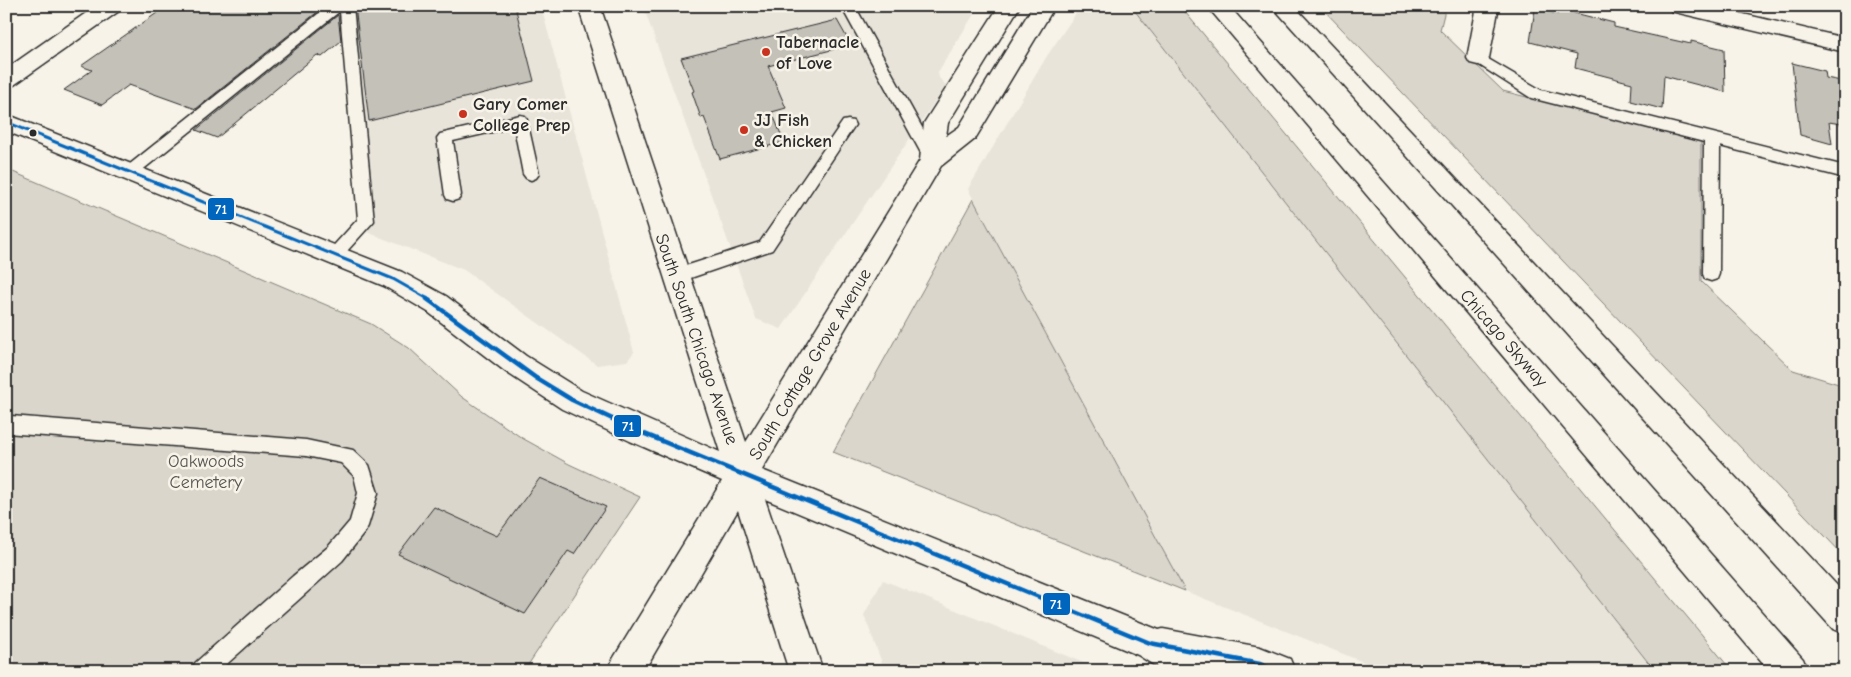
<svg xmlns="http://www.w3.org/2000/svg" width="1851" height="677" font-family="'Comic Neue',sans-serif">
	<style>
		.built { fill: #e8e4da }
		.green { fill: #dad6cc; stroke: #82807c }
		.building { fill: #c4c1b9; stroke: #2b2b2b }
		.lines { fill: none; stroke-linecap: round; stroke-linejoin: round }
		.service-casing { stroke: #2b2b2b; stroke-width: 3 }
		.minor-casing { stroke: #2b2b2b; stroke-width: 3 }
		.secondary-casing { stroke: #2b2b2b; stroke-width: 3 }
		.motorway-casing { stroke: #2b2b2b; stroke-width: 3 }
		.service { fill: #f7f3e8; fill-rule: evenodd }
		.minor { fill: #f7f3e8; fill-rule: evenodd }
		.secondary { fill: #f7f3e8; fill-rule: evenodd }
		.motorway { fill: #f7f3e8; fill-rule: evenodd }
		.bus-1-far1-casing { stroke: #f7f3e8; stroke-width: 6 }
		.bus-1-casing { stroke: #f7f3e8; stroke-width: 8 }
		.bus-1-far1 { stroke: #0065bd; stroke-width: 3 }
		.bus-1 { stroke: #0065bd; stroke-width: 4.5 }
		.poi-dot { fill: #c8321e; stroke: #f7f3e8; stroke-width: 2 }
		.bus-dot { fill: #2b2b2b; stroke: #f7f3e8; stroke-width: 2 }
		.labels { text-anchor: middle; stroke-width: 5; stroke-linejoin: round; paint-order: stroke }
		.poi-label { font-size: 18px; font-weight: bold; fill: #2b2b2b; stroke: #f7f3e8; text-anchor: start }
		.street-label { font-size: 18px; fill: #2b2b2b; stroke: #f7f3e8 }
		.park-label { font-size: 18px; fill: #575653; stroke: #f7f3e8 }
		.line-badge { stroke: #f7f3e8; stroke-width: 2 }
		.badge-label { font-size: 14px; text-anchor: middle; font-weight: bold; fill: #fff }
	</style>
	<rect width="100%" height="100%" fill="#f7f3e8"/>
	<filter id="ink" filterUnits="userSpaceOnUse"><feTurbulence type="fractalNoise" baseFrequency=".02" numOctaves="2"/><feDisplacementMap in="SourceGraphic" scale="10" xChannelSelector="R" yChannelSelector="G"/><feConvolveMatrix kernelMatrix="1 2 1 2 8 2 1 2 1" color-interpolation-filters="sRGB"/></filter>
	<g filter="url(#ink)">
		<g class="built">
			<path d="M346,6H541L634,352L627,361L597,365L464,270L359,229L366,221Z"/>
			<path d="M643,6H979L938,72L939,78L946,85L781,329L756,319Z"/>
			<path d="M1081,6H1131L1655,671H1386L1185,591L968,189L1047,56Z"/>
			<path d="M883,580L1103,671H885L864,615Z"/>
		</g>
		<g class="green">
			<path d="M1131,6H1180L1732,671H1655Z"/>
			<path d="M1320,6H1446L1440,30L1503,91L1701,142V281L1793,370L1845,386V557Z"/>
			<path d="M6,169L371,324L409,348L462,397L522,438L569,464L640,497L524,671H6Z"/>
			<path d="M973,199L1185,591L833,452Z"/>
		</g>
		<g class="building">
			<path d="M167,6H325L196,109L129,85L102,105L64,90L92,70L81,66Z"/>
			<path d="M355,6H515L534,81L369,121Z"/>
			<path d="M1535,9L1558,14L1559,9L1614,23V27L1691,44V41L1724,49L1725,92L1664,76L1662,109L1631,101L1632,83L1575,68L1577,54L1530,42Z"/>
			<path d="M338,15L341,41L322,57L317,55L217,138L196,130Z"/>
			<path d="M837,20L851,45L768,66L786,108L772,112L784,142L720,159L704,117L701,118L692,92L694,91L681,58Z"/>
			<path d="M1792,63L1825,71L1826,78L1841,81L1845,121L1841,120V124L1829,122L1832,144L1800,135Z"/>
			<path d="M540,478L606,507L574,554L568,551L525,614L398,554L434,507L497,536Z"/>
		</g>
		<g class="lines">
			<g class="service-casing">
				<g id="service">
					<path d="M328,6H353L374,221L339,260L333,261L327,260L325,255L358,219L340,11L135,176L130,178L125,176L122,172L125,168Z"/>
					<path d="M841,6H855L940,160L937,164L932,166L927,164Z"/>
					<path d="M1478,53L1541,90L1845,166V178L1720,146L1719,274L1717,279L1711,281L1705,279L1703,274L1704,142L1531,98L1473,61L1471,58L1473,55Z"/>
					<path d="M520,115L525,116L527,120L539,174L536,178L531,180L526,178L523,174L514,127L453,141L461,195L459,199L453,201L447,199L445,195L437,138L440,134Z"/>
					<path d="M848,120L853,121L855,125L772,250L676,283L670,281L668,276L670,271L760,242L843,121Z"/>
					<path d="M11,416L306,440L353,450L369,465L378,493L368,526L365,532L342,561L219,671H192L195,663L293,576L328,547L350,521L358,493L354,476L341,463L306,456L6,433V417Z"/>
				</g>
			</g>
			<g class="minor-casing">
				<g id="minor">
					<path d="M96,6H121L119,11L14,85L6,88V69Z"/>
					<path d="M1477,6H1499L1489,58L1486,63L1478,65L1470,63L1467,58Z"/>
					<path d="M1669,6H1709L1845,38V52L1679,13L1671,11Z"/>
				</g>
			</g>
			<g class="secondary-casing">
				<path id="secondary" d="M578,6H600L746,442L920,160L924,123L999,6H1020L948,123L946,136L959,127L1033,6H1055L975,139L941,166L762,470L1159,630L1163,629L1260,647L1290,659L1295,671H1163L1138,655L765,499L823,671H789L738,510L644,671H608L613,659L722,481L630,441L562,409L506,372L428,312L384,286L6,131V114L402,272L446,296L526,356L582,391L720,452Z"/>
			</g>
			<g class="motorway-casing">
				<g id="motorway">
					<path d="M1207,6H1229L1803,659L1808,671H1769Z"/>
					<path d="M1272,6H1294L1845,594V634L1833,629Z"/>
				</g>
			</g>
			<use href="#service" class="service"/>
			<use href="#minor" class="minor"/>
			<use href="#secondary" class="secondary"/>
			<use href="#motorway" class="motorway"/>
			<g class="bus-1-far1-casing">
				<path id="bus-1-far1" d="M6,122L393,279L430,300"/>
			</g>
			<g class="bus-1-casing">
				<path id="bus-1" d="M427,299L536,378L572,400L640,432L1150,643L1260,664L1277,671"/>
			</g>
			<use href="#bus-1-far1" class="bus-1-far1"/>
			<use href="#bus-1" class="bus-1"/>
		</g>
	</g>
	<g class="poi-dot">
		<circle cx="766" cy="52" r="5"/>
		<circle cx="463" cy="114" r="5"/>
		<circle cx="744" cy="130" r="5"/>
	</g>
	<circle class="bus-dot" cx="33" cy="133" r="4.5"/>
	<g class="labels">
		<g class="poi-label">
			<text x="776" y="48">Tabernacle<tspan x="776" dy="21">of Love</tspan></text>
			<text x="473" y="110">Gary Comer<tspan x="473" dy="21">College Prep</tspan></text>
			<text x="754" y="126">JJ Fish<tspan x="754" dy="21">&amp; Chicken</tspan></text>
		</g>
		<g class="street-label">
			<text transform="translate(1504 338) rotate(49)" y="6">Chicago Skyway</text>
			<text transform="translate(697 339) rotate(71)" y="6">South South Chicago Avenue</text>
			<text transform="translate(810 364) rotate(-59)" y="6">South Cottage Grove Avenue</text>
		</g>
		<g class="park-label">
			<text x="206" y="467">Oakwoods<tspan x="206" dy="21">Cemetery</tspan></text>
		</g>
	</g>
	<g class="line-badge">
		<rect x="207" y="197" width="28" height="24" rx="5" fill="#0065bd"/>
		<rect x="613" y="414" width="29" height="24" rx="5" fill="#0065bd"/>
		<rect x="1042" y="592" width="29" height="24" rx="5" fill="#0065bd"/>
	</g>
	<g class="badge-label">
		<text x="221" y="214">71</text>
		<text x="628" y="431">71</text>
		<text x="1056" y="609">71</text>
	</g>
	<rect width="1851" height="677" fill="none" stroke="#f7f3e8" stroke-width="25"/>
	<rect x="12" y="12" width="1826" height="652" fill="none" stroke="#2b2b2b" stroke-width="2" filter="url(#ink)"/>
</svg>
